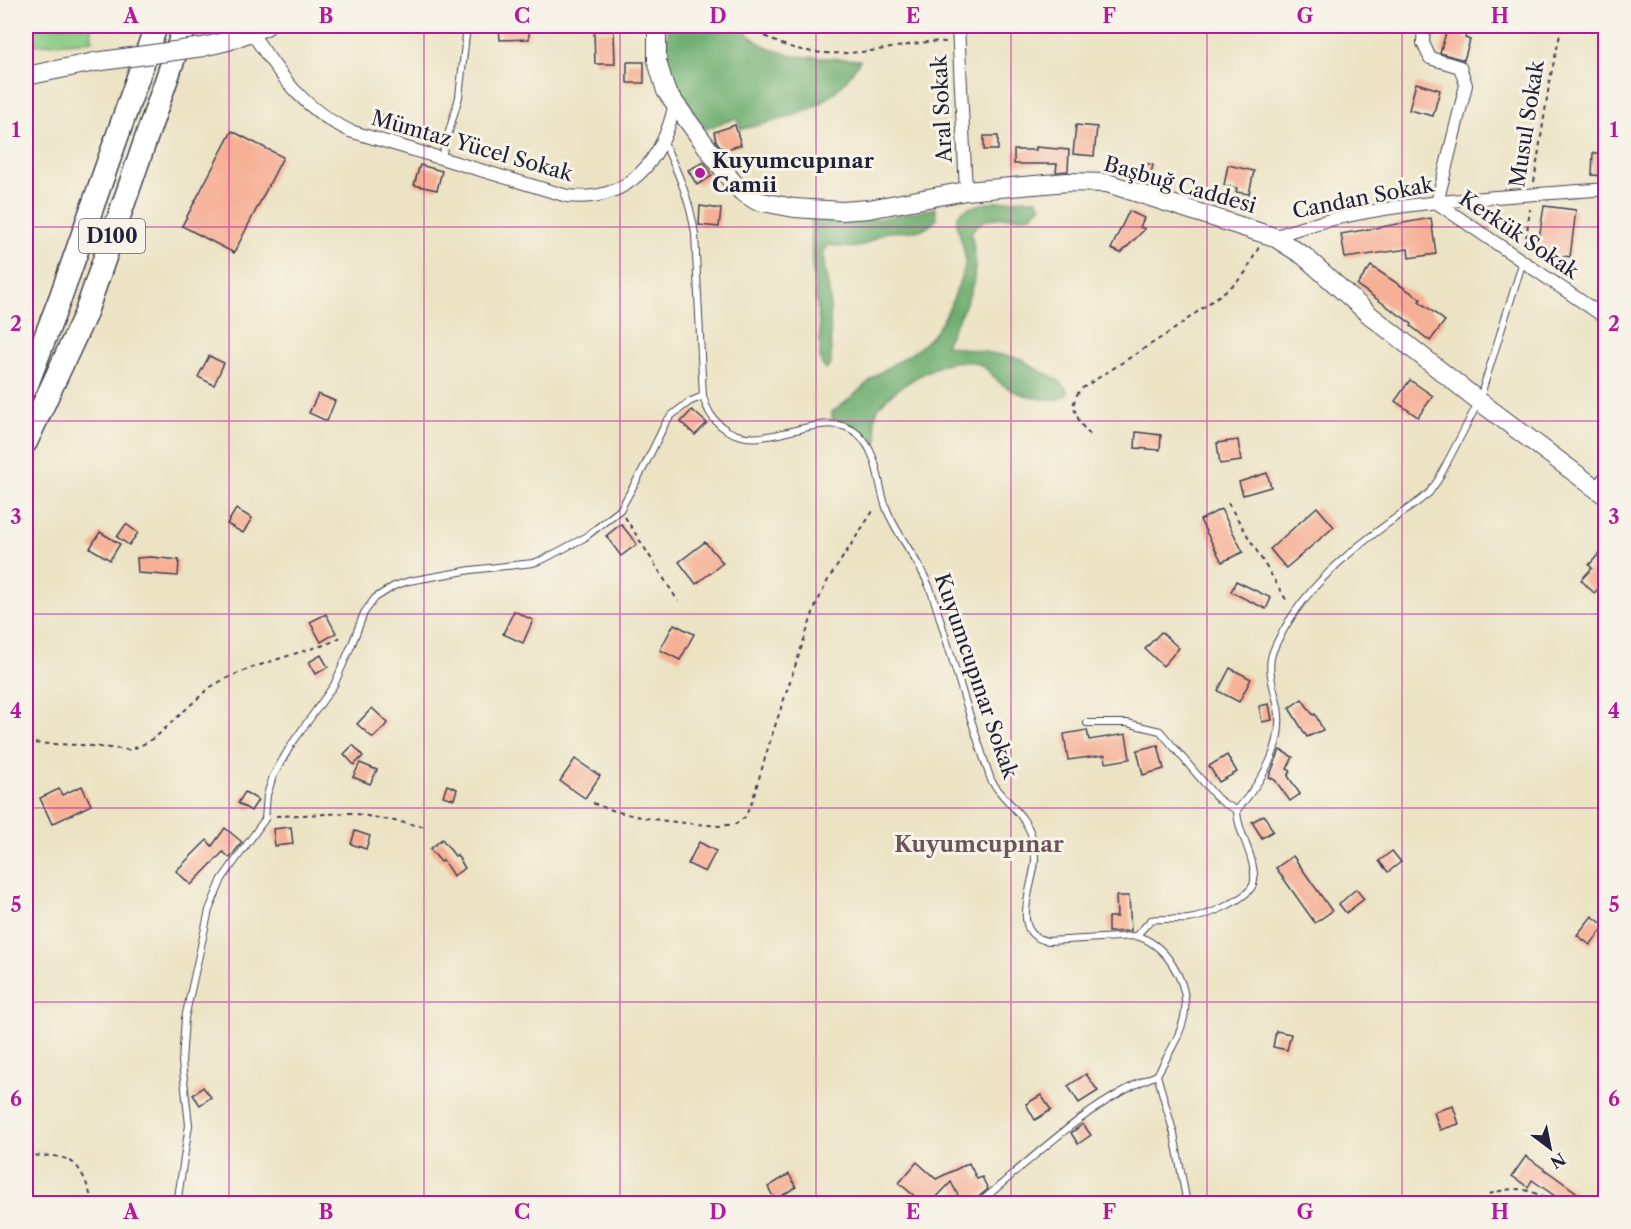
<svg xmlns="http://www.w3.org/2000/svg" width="1631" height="1229" font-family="'Libre Caslon Text',serif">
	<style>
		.green { fill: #89ca82; stroke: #56765e; stroke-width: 1.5 }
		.forest { fill: #6eae70; stroke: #486856; stroke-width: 1.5 }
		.building { fill: #f6b096 }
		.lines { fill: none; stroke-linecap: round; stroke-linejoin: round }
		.lane-casing { stroke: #403f50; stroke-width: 8 }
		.street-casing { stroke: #403f50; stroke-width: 14 }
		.secondary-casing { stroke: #403f50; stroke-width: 20 }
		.highway-casing { stroke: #403f50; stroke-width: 25 }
		.path { stroke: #403f50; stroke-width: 2; stroke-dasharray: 4.5 4.5; stroke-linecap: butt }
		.lane { stroke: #fff; stroke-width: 6 }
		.street { stroke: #fff; stroke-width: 12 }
		.secondary { stroke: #fff; stroke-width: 18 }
		.highway { stroke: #fff; stroke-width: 22 }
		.secondary-bridge-casing { stroke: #403f50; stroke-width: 20; stroke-linecap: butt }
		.secondary-bridge { stroke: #fff; stroke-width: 18 }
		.grid { fill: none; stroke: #b5179e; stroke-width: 1.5; stroke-opacity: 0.55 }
		.poi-dot { fill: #b5179e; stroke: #f7f3e8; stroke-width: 2 }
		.labels { text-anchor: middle; stroke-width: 6; stroke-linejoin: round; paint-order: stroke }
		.shield { fill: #f7f3e8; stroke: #62616f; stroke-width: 1.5 }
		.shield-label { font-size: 20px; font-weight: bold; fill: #22223b }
		.street-label { font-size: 21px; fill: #22223b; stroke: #f7f3e8 }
		.poi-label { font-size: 21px; font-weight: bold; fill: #22223b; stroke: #f7f3e8; text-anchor: start }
		.neighbourhood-label { font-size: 22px; font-weight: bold; fill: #6c545b; stroke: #f7f3e8 }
		.neatline { fill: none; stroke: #b5179e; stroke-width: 2 }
		.grid-label { font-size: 20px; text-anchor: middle; font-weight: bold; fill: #b5179e }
	</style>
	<rect width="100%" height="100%" fill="#f7f3e8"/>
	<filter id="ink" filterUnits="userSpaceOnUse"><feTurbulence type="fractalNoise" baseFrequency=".0167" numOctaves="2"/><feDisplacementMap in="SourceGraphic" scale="12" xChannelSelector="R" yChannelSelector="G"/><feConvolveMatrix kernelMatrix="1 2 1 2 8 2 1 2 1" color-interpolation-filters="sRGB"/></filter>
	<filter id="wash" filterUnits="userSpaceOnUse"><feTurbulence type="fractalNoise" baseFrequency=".008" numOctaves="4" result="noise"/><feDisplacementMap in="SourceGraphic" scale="24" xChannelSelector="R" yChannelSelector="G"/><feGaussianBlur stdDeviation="1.35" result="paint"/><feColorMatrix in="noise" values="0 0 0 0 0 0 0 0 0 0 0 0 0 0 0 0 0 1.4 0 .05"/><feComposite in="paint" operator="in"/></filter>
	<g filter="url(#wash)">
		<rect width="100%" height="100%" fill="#ece3c4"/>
		<path class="green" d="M34,26H91L92,41L35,45Z"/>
		<g class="forest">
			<path d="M669,26H738L759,43L774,50L793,56L860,60C830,111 795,117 741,129L736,118L706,129C693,109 674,87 667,63C664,51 667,38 669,26Z"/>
			<path d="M1037,199L1041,206L1031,216C1011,220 983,211 971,233C983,286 966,301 945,345L1023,359C1036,374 1061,374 1068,393C1055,407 1017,395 1003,385C995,380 988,368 979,364C970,360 951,361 942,365C925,371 887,393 878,409C872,419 876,430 878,440L877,443L872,445C859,429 852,426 832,418V412C848,402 859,390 874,377C887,366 903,360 916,350C939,334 949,311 958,286C960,279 964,272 965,264C968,250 953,226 958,216C965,201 1021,199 1037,199Z"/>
			<path d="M935,208L937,218C924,236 907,230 889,232C877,234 870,244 858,247C851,249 838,246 830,245L825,248L823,257L830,298L831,359V365L826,369L822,365L820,358V331L812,264L811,220C857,225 891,217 935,208Z"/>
		</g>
		<g id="blocks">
			<g class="building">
				<path d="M499,26H529V39L500,40Z"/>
				<path d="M1448,26H1468L1465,38L1470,40L1464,60L1440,53Z"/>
				<path d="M594,31H614L615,64H595Z"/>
				<rect x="627" y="62" width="17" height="21"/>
				<path d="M1416,83L1440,90L1433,116L1409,110Z"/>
				<path d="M374,113L388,117L383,130L370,125Z"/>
				<path d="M735,125L741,145L723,150L716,141L714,132Z"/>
				<path d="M1076,125L1097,127L1094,156L1073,154Z"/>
				<path d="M232,131L283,157L234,253L182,226Z"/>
				<rect x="984" y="136" width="14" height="14"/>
				<path d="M1036,147L1069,150L1068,171L1056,172L1057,164H1014V150H1036Z"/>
				<path d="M1593,153H1605V176L1592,175Z"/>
				<path d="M704,162L712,176L697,185L688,170Z"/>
				<path d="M1141,162L1153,165L1148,185L1136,181Z"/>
				<path d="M420,165L442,171L437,190L414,185Z"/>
				<path d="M1228,165L1254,171L1249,194L1236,192L1237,188L1224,185Z"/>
				<path d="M700,206L721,209L719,227L699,225Z"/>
				<path d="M1544,206L1576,210L1570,257L1537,252Z"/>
				<path d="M1129,211L1144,218L1140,227L1145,229L1121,253L1111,249Z"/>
				<path d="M1431,218L1436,254L1409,258L1408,249L1345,258L1341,234Z"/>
				<path d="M1371,266L1421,299L1419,301L1445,321L1430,341L1411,326L1412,324L1357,285Z"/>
				<path d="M209,356L224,363L214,385L198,377Z"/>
				<path d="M1410,380L1433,396L1418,417L1395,401Z"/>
				<path d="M318,394L335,401L327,421L309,413Z"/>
				<path d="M692,410L707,423L695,435L681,422Z"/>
				<path d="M1136,432L1161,435L1160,450L1135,448Z"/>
				<path d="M1238,440L1241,461L1220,464L1217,443Z"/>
				<path d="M1267,473L1271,487L1243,495L1239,482Z"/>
				<path d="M1317,507L1334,527L1286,568L1270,549Z"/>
				<path d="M236,509L252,518L243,533L227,524Z"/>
				<path d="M1221,509L1243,552L1222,562L1200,520Z"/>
				<path d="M126,524L138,533L129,545L117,537Z"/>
				<path d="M621,524L637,544L621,556L606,536Z"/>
				<path d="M100,532L120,544L110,560L90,548Z"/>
				<path d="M705,542L723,563L696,584L679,562Z"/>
				<path d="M1605,547V582L1594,593L1581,580L1592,568L1589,565Z"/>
				<path d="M151,557L179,560L178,576L138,573L137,558Z"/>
				<path d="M1236,581L1271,598L1266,609L1231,592Z"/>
				<path d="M514,611L533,620L523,643L503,634Z"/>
				<path d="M326,614L336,633L321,642L310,622Z"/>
				<path d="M674,624L694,634L680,660L660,650Z"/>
				<path d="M1161,632L1179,648L1163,666L1145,649Z"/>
				<path d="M321,655L328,667L316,674L309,662Z"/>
				<path d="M1230,668L1251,679L1239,702L1218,691Z"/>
				<path d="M1302,699L1313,715L1315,714L1323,730L1307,737L1289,708Z"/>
				<path d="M1269,704L1272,720L1262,722L1259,706Z"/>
				<path d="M372,708L388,723L373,738L357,724Z"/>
				<path d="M1087,730L1089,740L1126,734L1130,759L1106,763L1105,755L1068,760L1064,734Z"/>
				<path d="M353,745L363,756L354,765L344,754Z"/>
				<path d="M1158,745L1164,769L1143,775L1137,750Z"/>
				<path d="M1280,750L1293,757L1287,769L1291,771L1288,776L1300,794L1290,801L1275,780L1269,777Z"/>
				<path d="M1227,755L1237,772L1219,782L1209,766Z"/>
				<path d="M575,759L600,776L585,798L560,781Z"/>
				<path d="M360,763L377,770L370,784L353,777Z"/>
				<path d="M447,785L457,789L454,799L443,796Z"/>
				<path d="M82,786L91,805L52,824L40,798L59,789L62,795Z"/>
				<path d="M245,792L258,800L251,811L238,803Z"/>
				<path d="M1264,815L1273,831L1262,838L1252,822Z"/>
				<path d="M291,827L293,844L275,846L273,829Z"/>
				<path d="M225,828L242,842L230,858L223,852L191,885L176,871L207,840L212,846Z"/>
				<path d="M355,831L370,836L366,849L351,844Z"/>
				<path d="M442,839L455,856L457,855L465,868L453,876L443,860L441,862L430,849Z"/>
				<path d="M699,842L716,851L705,872L688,864Z"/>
				<path d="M1392,851L1401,862L1388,872L1379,861Z"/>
				<path d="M1293,856L1332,911L1315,923L1276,868Z"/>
				<path d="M1356,889L1364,899L1346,913L1339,904Z"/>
				<path d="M1116,896H1129L1131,931L1108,932V917H1117Z"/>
				<path d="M1592,916L1605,926L1590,945L1577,935Z"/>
				<path d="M1276,1031L1291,1034L1287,1050L1273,1047Z"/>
				<path d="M1086,1074L1098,1091L1079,1103L1068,1086Z"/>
				<path d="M203,1087L211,1097L200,1105L193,1095Z"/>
				<path d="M1041,1095L1051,1110L1035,1120L1026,1104Z"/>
				<path d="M1453,1106L1459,1124L1440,1130L1434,1112Z"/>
				<path d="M1083,1124L1091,1135L1078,1144L1071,1133Z"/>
				<path d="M1526,1156L1576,1192L1568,1203H1565L1532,1180L1528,1187L1512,1176Z"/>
				<path d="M917,1162L936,1179L969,1163L977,1179L982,1177L988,1189L975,1200L968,1203H962L951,1182L931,1203H923L899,1183Z"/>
				<path d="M789,1174L796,1187L775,1200L768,1187Z"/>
			</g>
		</g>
	</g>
	<g filter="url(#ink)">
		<use href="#blocks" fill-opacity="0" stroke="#403f50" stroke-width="1.5"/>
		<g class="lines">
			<g class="lane-casing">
				<g id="lane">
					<path d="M663,141C678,172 690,200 695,234L703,396C706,408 711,418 721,426C762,461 823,401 859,435C880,456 877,485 887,510C898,537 918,559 929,586C936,603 941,623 947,642C961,688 975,734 991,780C1002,799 1026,815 1032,837C1034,844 1035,853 1035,860C1034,885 1008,935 1048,941L1136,936C1152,940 1163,950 1172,964C1200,1007 1179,1035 1157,1075L1174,1134L1187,1204"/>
					<path d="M441,159L459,97L467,26"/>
					<path d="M1596,484L1606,471"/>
					<path d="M1087,723H1127L1160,731L1217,798L1225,804L1237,810"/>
					<path d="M1136,936L1151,920C1164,918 1176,920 1188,919C1204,917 1245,901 1253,885C1255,880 1254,872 1253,867C1250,847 1237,830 1237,810C1261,782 1285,746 1278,707C1275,692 1268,674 1271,658C1274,644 1282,633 1289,621C1321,570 1371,535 1419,501L1429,493L1438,480L1479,401L1523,261"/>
					<path d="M177,1204L189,1125L182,1062L185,1018L209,910L222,879L265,819L267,795L273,776L291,745L334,685L352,644L364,613L375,598L394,586L409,581L471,570L533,563L544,559L584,538L620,510L643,469L666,422L672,415L689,402L703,396"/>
					<path d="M978,1204C1034,1157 1089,1102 1157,1075"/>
				</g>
			</g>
			<g class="street-casing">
				<g id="street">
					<path d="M958,26L966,191"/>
					<path d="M1424,26L1423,43L1430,58L1460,67L1466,85L1437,203L1606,318"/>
					<path d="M251,32C280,74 302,109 350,131L567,196C629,203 663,160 675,103"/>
					<path d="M1274,237C1374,199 1499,198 1606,189"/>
				</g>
			</g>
			<g class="secondary-casing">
				<g id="secondary">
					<path d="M657,26V61L666,91L731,180L741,191L757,201L794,208L842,211L869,209L966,191L1068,182L1107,183L1274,237L1304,256L1371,316L1479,401L1606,496"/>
					<path d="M203,47L228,41L266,26"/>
					<path d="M26,76L95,62"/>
				</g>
			</g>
			<g class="highway-casing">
				<g id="highway">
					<path d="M26,387L61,296L156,26"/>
					<path d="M26,442L85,315L185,26"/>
				</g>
			</g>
			<g class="path">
				<path d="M750,26C792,59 841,56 891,48C910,45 928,40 946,42"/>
				<path d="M1534,182L1550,79L1562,26"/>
				<path d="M1525,247L1530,209"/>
				<path d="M1090,435L1080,423L1073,406L1076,396L1081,389L1173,330L1236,283L1245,273L1259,247"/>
				<path d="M1228,503L1288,603"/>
				<path d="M625,517L678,601"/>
				<path d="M26,743L81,745L130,750L146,743L158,735L209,688C236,671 270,662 300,652C315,647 331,645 343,635"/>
				<path d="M593,803C633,820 676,822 719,826L736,824L745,817L752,802L771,738L815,607L828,580L875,508"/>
				<path d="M276,816L351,813L427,827"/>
				<path d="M26,1156C72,1154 80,1158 93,1204"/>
				<path d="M1489,1194C1519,1185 1528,1188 1555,1204"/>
			</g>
			<use href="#lane" class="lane"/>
			<use href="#street" class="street"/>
			<use href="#secondary" class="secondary"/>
			<use href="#highway" class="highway"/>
			<g class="secondary-bridge-casing">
				<path id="secondary-bridge" d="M95,62L203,47"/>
			</g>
			<use href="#secondary-bridge" class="secondary-bridge"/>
		</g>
	</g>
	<path class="grid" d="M229,26V1204M424,26V1204M620,26V1204M816,26V1204M1011,26V1204M1207,26V1204M1402,26V1204M26,227H1606M26,421H1606M26,614H1606M26,808H1606M26,1002H1606"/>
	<circle class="poi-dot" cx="700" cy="173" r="6"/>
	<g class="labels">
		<rect class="shield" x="79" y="219" width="66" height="34" rx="4.5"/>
		<g class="shield-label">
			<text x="112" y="243">D100</text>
		</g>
		<g class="street-label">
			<text transform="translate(942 109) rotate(-93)" y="7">Aral Sokak</text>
			<text transform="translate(1527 124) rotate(-81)" y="7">Musul Sokak</text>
			<text transform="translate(472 146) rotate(16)" y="7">Mümtaz Yücel Sokak</text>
			<text transform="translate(1180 185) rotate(16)" y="7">Başbuğ Caddesi</text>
			<text transform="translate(1363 198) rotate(-11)" y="7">Candan Sokak</text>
			<text transform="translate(1519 235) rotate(34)" y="7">Kerkük Sokak</text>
			<text transform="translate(976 676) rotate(71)" y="7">Kuyumcupınar Sokak</text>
		</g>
		<g class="poi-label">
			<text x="712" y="168">Kuyumcupınar<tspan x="712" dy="24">Camii</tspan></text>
		</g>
		<g class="neighbourhood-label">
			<text x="979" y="852">Kuyumcupınar</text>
		</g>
	</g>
	<rect width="1631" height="1229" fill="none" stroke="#f7f3e8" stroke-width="66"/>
	<g transform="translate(1550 1148) rotate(148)" stroke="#f7f3e8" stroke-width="4.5" paint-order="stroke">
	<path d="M0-4.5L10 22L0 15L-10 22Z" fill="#22223b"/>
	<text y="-9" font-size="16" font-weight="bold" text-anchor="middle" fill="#22223b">N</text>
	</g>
	<rect x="33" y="33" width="1565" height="1163" class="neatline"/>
	<g class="grid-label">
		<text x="131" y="23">A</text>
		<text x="326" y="23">B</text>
		<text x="522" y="23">C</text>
		<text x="718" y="23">D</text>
		<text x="913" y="23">E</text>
		<text x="1109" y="23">F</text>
		<text x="1305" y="23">G</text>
		<text x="1500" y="23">H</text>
		<text x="16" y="137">1</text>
		<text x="1614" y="137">1</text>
		<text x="16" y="331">2</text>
		<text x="1614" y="331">2</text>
		<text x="16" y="524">3</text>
		<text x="1614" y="524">3</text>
		<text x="16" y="718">4</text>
		<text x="1614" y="718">4</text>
		<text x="16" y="912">5</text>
		<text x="1614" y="912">5</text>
		<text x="16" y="1106">6</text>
		<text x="1614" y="1106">6</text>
		<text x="131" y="1219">A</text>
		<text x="326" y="1219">B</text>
		<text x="522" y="1219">C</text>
		<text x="718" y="1219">D</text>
		<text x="913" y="1219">E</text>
		<text x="1109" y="1219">F</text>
		<text x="1305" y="1219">G</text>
		<text x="1500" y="1219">H</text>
	</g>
</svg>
